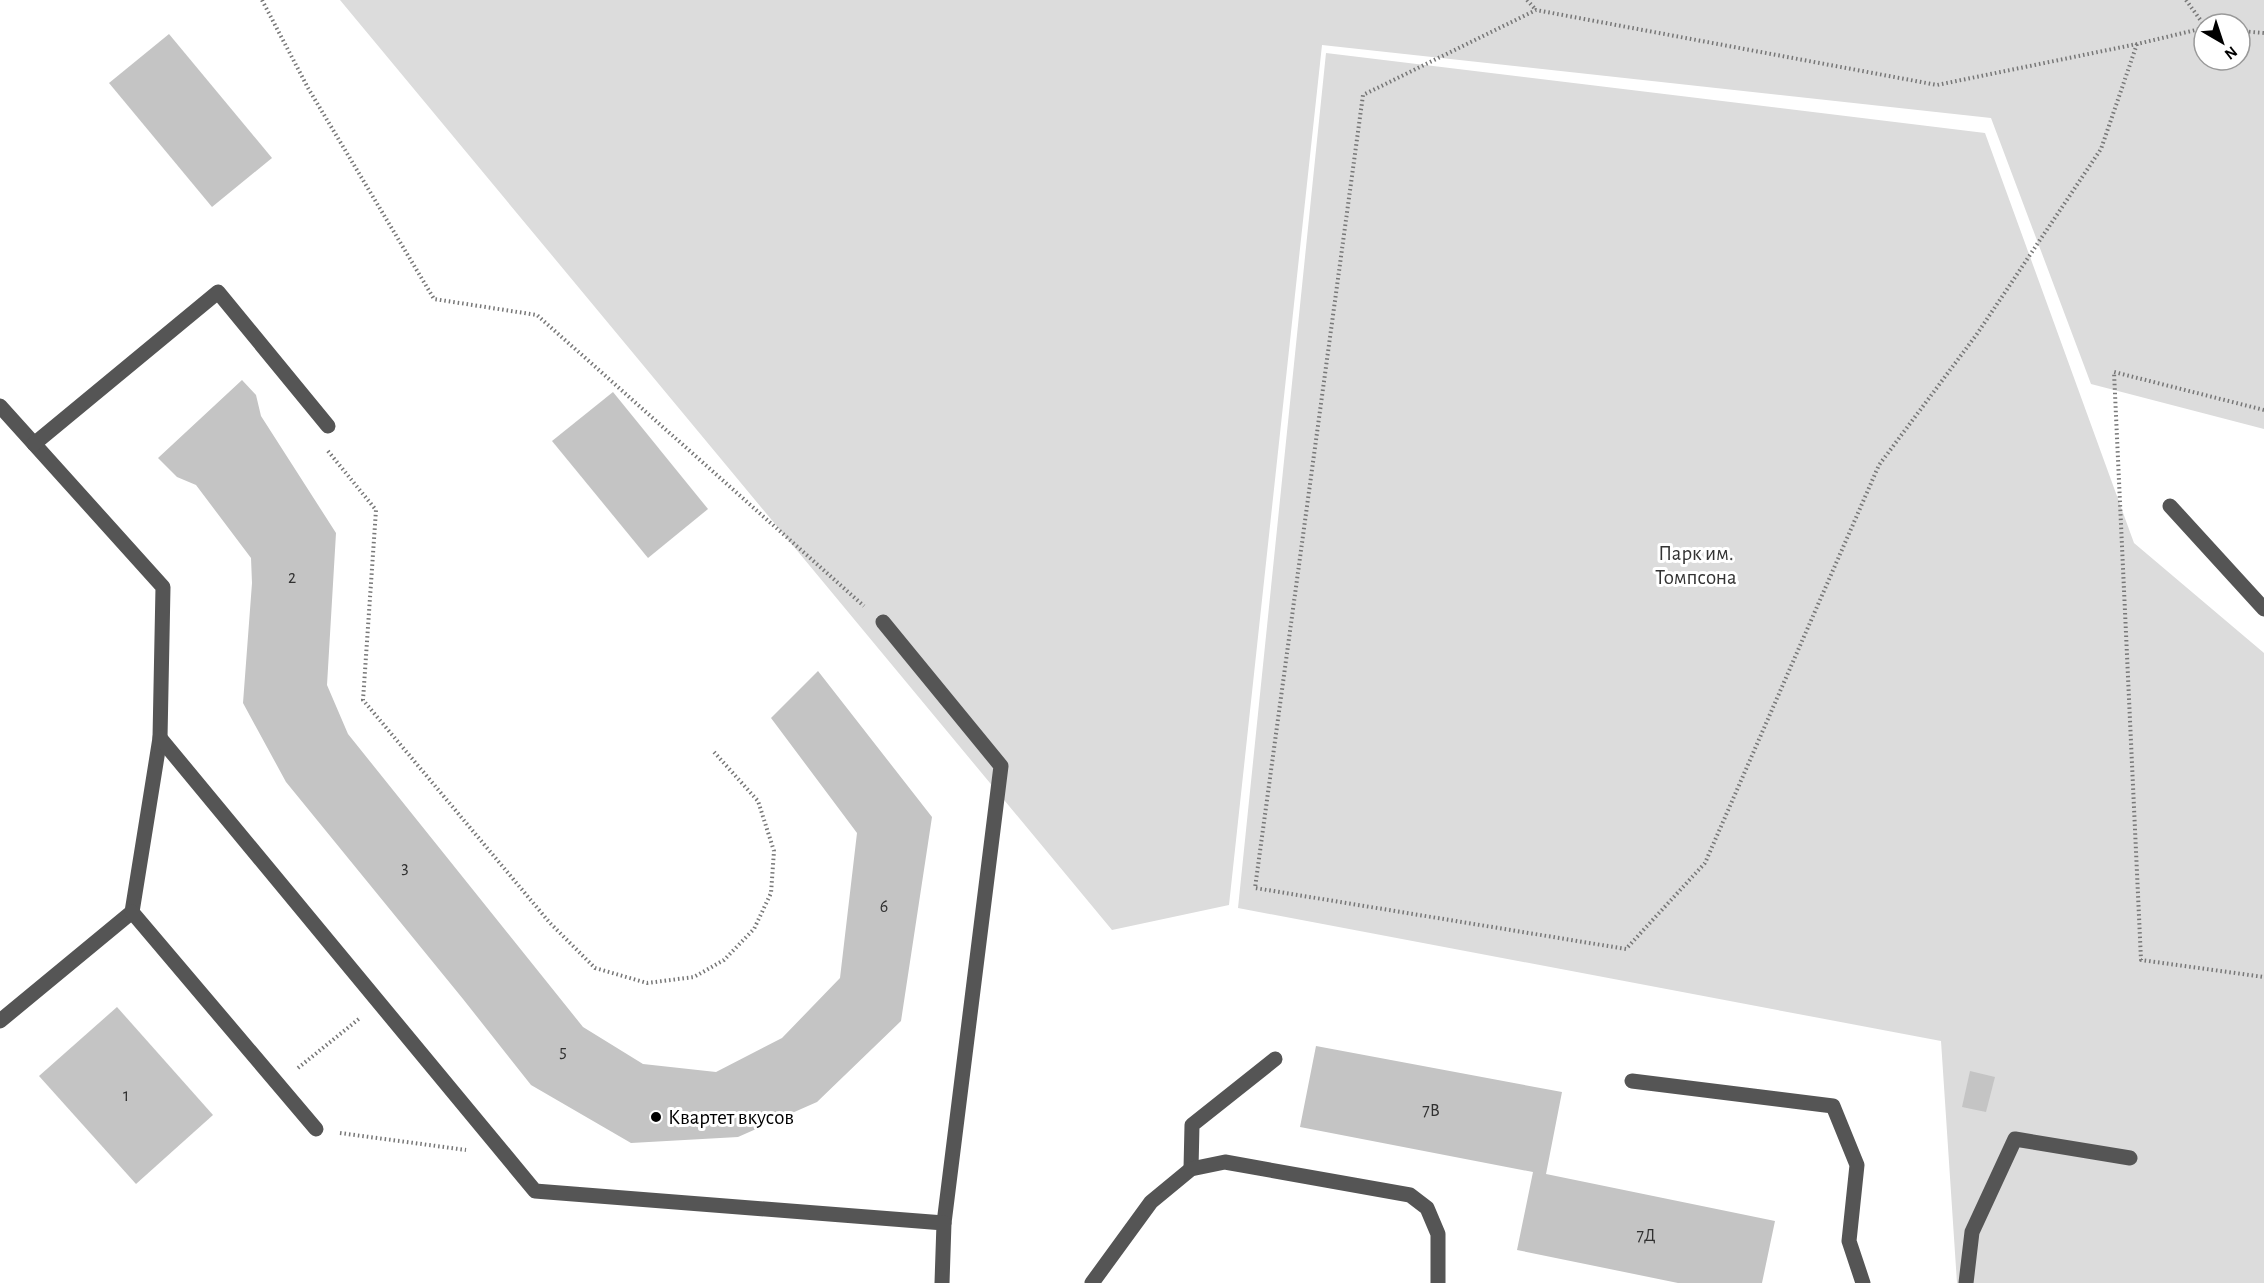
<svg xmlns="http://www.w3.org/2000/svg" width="2264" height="1283" font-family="'Alegreya Sans',sans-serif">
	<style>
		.green { fill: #dcdcdc; fill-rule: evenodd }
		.building { fill: #c4c4c4 }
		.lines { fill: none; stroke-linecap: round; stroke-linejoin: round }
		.path { stroke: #777; stroke-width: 4; stroke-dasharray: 1.5 3; stroke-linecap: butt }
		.minor { stroke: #555; stroke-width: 15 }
		.poi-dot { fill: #000; stroke: #fff; stroke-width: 2 }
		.labels { text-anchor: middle; stroke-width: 6; stroke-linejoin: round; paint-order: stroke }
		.number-label { font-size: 18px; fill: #313131 }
		.park-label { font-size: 21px; fill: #333; stroke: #fff }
		.poi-label { font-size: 21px; fill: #000; stroke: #fff; text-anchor: start }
	</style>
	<rect width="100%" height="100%" fill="#fff"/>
	<g class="green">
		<path d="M340,0H2264V429L2091,384L1991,118L1322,45L1229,905L1112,930ZM2204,24H2240V60H2204Z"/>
		<path d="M1326,53L1985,133L2134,543L2264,653V1283H1957L1941,1041L1238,908Z"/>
	</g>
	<g class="building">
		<path d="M169,34L272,158L212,207L109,83Z"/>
		<path d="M242,380L256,395L261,416L336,533L327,685L348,734L583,1027L643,1064L716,1072L782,1038L840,978L857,833L771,718L818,671L932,817L901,1021L817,1102L738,1137L631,1143L531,1085L463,999L286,782L243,703L252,583L251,558L196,485L177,477L158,458Z"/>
		<path d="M613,392L708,509L648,558L552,441Z"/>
		<path d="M117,1007L213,1115L136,1184L39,1076Z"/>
		<path d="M1316,1046L1562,1092L1546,1174L1775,1221L1762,1283H1678L1517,1250L1533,1172L1300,1127Z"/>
		<path d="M1970,1071L1995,1077L1986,1112L1962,1107Z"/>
	</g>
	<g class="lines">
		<g class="path">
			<path d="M262,0L308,88L434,299L537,315L864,606"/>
			<path d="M1527,0L1536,10"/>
			<path d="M2186,0L2204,25"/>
			<path d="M2240,31L2264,33"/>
			<path d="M2137,44L2101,149L1977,334L1879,465L1705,863L1626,949L1255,888L1363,95L1536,10L1937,85L2137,44L2204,28"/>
			<path d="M2264,410L2114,372L2141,960L2264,977"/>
			<path d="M328,451L376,510L363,700L550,923L595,968L647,983L694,977L724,960L754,929L771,893L774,851L758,801L714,752"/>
			<path d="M298,1068L360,1018"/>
			<path d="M340,1133L466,1150"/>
		</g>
		<g class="minor">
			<path d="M0,406L163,587L160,738L132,912L0,1021"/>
			<path d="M34,444L218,292L328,426"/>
			<path d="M2170,506L2264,609"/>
			<path d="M883,622L1001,766L944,1223"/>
			<path d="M160,738L535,1191L944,1223L942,1283"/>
			<path d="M132,912L316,1129"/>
			<path d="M1632,1081L1833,1106L1857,1165L1849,1241L1863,1283"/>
			<path d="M1191,1169L1192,1125L1275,1059"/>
			<path d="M1092,1283L1151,1202L1191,1169L1225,1162L1410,1195L1427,1208L1438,1234V1283"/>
			<path d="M1966,1283L1972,1232L2015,1139L2130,1158"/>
		</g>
	</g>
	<circle class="poi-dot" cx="656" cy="1117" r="6"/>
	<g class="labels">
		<g class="number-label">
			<text x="292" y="583">2</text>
			<text x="405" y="873">3</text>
			<text x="884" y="912">6</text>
			<text x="563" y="1057">5</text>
			<text x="126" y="1101">1</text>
			<text x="1431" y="1116">7В</text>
			<text x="1646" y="1241">7Д</text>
		</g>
		<g class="park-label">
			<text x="1696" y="560">Парк им.<tspan x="1696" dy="24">Томпсона</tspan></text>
		</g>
		<g class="poi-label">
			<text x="668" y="1124">Квартет вкусов</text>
		</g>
	</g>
	<g transform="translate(2222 42) rotate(141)"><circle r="28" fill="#ffffff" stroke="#999999" stroke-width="1.5"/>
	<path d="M0-4.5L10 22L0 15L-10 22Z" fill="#000000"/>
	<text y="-9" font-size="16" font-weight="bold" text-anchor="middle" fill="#000000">N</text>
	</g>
</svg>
